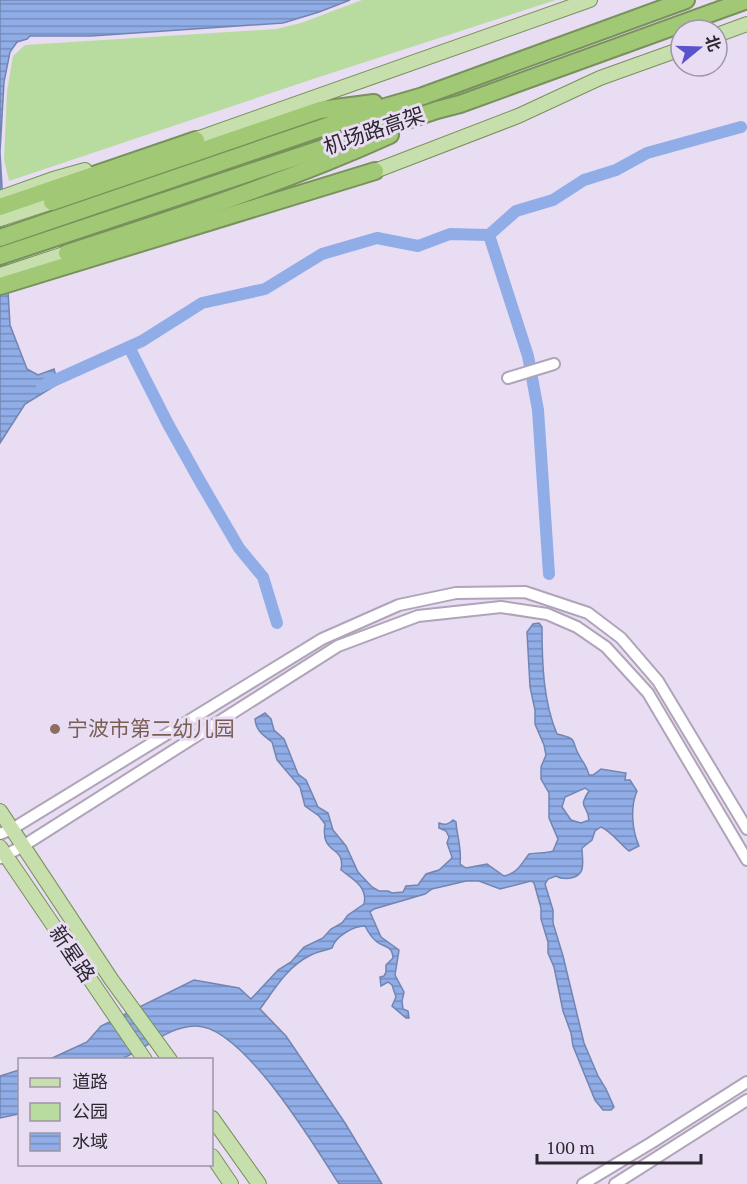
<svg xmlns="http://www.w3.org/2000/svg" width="747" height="1184" font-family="'PT Serif','Noto Sans SC',serif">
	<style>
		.park { fill: #b8dc9f }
		.water { fill: url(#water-rules); stroke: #7285b1; stroke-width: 1.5; fill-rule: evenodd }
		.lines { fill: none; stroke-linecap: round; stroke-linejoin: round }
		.canal { stroke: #90ade8; stroke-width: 12 }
		.minor-casing { stroke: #b0a4b9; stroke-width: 14 }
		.major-casing { stroke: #78915d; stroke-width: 16 }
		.highway-casing { stroke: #78915d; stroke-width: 20 }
		.minor { stroke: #fff; stroke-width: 10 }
		.major { stroke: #c7dfac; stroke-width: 14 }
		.highway { stroke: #a1c975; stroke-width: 16 }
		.education-dot { fill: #8d6e63; stroke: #e9ddf3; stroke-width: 2 }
		.labels { text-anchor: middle; stroke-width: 6; stroke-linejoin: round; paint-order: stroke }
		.street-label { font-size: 21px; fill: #2d2830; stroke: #e9ddf3 }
		.education-label { font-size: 21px; fill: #785e54; stroke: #e9ddf3; text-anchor: start }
	</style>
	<defs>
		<pattern id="water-rules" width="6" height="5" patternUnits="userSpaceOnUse" patternTransform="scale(1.5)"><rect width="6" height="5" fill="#90ade8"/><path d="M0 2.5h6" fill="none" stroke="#768dbc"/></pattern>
	</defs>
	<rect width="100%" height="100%" fill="#e9ddf3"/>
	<path class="park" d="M362,0H556L313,79L9,181L4,160L7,91L13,56L25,45L276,29L301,23Z"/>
	<g class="water">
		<path d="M0,0H350L319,12L283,23L91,36H30L27,39L17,42L10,52L4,82L0,152L10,325L27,369L38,375L54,369L58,384L25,404L0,443Z"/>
		<path d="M539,623L542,627C542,662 543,701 557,734C580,739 570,741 580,757C584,764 587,766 589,775H593L601,769L626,773L625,780H630L637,791C630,807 632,830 639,846L629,851C619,843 612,832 601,827L595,831L592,840L582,848C582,861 587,875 571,878C565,879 561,879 556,876L548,879L545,884L553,910V923L563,956L584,1043L598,1076L606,1089L614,1107L611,1110H603L595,1100L573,1046L571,1033L563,1011L554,967L548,953V942L541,919V908L534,883L531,881L500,889L479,881H466L432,889L425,894L374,909L370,912L381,937L399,950L395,975L404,992L402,1001L403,1009L408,1011L409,1018H406L392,1006L396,997L392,985L388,982L381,986L380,977L384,976L386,972V965L393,958C392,945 385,948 377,942C372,938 368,932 365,926C354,926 335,936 332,948C324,951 316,952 309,956C287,967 274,990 260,1009L286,1036L345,1123L382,1184H339C315,1147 242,1024 195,1026C166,1027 147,1049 121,1059C110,1063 63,1059 48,1060L87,1042L101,1026L194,980L239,988L251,999L278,970L291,962L304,947L323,938L331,929L342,923L348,915L364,904C368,887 353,879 341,870C346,844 320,857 325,824L319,816L305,806L300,787L277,760L272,742C263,735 256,731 255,719L265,713L271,719L274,730L284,739L298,774L306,780L318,807L328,813L333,830L346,846L358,872L372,887L379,891H388L392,893L403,892L406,886L418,885L426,874L439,870L451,859L452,857L447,843L449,837L446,831L439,828V823C445,825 448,825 453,820L456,822C457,836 462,849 460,864L466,868L487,864L504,876C518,873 521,864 529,854C538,852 545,854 553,851L558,839L549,818V793L541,779V767L546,755L544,745L535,724V710L530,687L527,632L533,624ZM585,788L589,791C577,809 588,804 589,820L581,823L571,820L562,807L565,797Z"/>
		<path d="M19,1070V1114L0,1118V1076Z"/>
	</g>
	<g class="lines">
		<g class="canal">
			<path d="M489,235L528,356L538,410L549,574"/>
			<path d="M129,347L168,424L201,483L239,548L263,577L277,623"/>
			<path d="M42,386L142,341L202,303L265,289L322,254L377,238L418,246L450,234L489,235L516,211L553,200L584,180L616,170L647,153L741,127"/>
		</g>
		<g class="minor-casing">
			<g id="minor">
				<path d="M508,378L554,364"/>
				<path d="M0,834L12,829L322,639L399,605L456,593L525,592L588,613L621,638L658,681L747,829"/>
				<path d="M0,858L23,846L338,646L418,616L501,607L547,614L577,627L606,647L648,693L747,860"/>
				<path d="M583,1184L651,1143L747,1082"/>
				<path d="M615,1184L747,1100"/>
			</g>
		</g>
		<g class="major-casing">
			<g id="major">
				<path d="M717,35L747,24"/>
				<path d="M188,142L590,0"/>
				<path d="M375,171L518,116L600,78L681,49"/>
				<path d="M0,198L53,179L85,170"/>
				<path d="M0,219L52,202"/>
				<path d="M0,275L67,253"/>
				<path d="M0,811L111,979L170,1060"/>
				<path d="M0,847L145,1060"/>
				<path d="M212,1118L259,1184"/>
				<path d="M212,1156L231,1184"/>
			</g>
		</g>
		<g class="highway-casing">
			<g id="highway">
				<path d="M52,202L320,110L374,103"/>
				<path d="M0,207L196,140"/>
				<path d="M0,238L368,112L423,96L686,0"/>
				<path d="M67,253C176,218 286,182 390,135"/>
				<path d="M0,256L437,110L460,104L747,0"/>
				<path d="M0,286L375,171"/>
			</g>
		</g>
		<use href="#minor" class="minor"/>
		<use href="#major" class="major"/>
		<use href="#highway" class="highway"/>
	</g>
	<circle class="education-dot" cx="55" cy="729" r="6"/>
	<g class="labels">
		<g class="street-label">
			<text transform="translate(374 131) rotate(-19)" y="7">机场路高架</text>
			<text transform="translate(72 954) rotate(56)" y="7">新星路</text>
		</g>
		<g class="education-label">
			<text x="67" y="736">宁波市第二幼儿园</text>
		</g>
	</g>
	<rect x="18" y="1058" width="195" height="108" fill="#e9ddf3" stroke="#9e95a5" stroke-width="1.5"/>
	<rect x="30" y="1078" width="30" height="9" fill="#c7dfac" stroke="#9e95a5" stroke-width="1.5"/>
	<text x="72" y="1088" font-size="18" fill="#2d2830">道路</text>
	<rect x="30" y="1103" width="30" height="18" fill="#b8dc9f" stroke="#9e95a5" stroke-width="1.5"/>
	<text x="72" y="1118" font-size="18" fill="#2d2830">公园</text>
	<rect x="30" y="1133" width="30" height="18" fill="url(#water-rules)" stroke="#9e95a5" stroke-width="1.5"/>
	<text x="72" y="1148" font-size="18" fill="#2d2830">水域</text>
	<g transform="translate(699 48) rotate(71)"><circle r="28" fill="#e9ddf3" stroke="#9e95a5" stroke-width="1.5"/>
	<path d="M0-4.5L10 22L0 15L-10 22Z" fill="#5a54cc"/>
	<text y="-9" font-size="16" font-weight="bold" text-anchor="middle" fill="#2d2830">北</text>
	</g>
	<path d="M537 1154v9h164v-9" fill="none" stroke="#2d2830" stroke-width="3"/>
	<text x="546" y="1154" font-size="18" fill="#2d2830" stroke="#e9ddf3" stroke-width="4.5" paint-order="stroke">100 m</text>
</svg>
